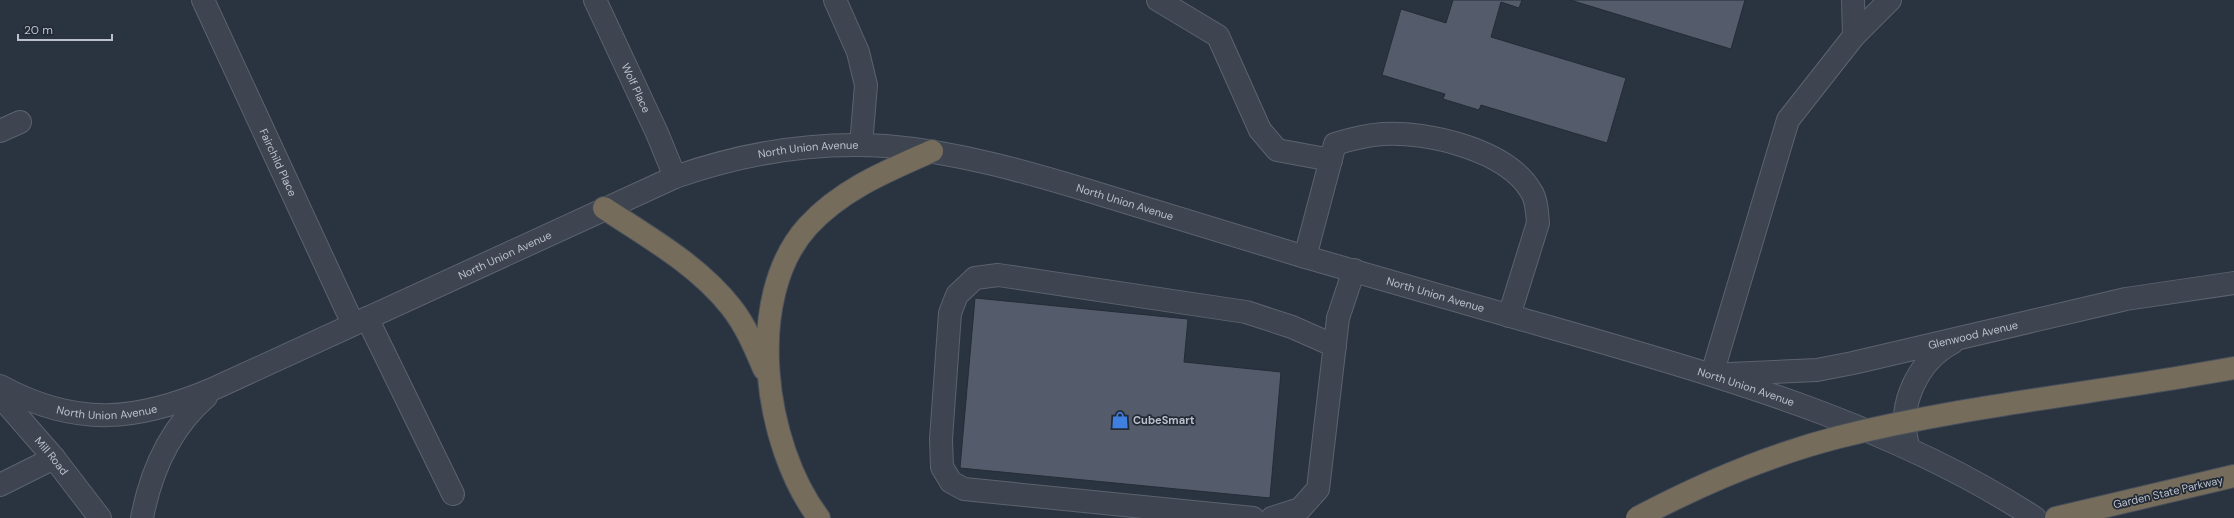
<svg xmlns="http://www.w3.org/2000/svg" width="2234" height="518" font-family="'DM Sans',sans-serif">
	<style>
		.building { fill: #545c6b; stroke: #252c38 }
		.lines { fill: none; stroke-linecap: round; stroke-linejoin: round }
		.minor-casing { stroke: #5c636e; stroke-width: 24 }
		.highway-casing { stroke: #49505b; stroke-width: 24 }
		.minor { stroke: #3e4550; stroke-width: 22 }
		.highway { stroke: #756c5c; stroke-width: 22 }
		.highway-bridge-casing { stroke: #49505b; stroke-width: 24; stroke-linecap: butt }
		.highway-bridge { stroke: #756c5c; stroke-width: 22 }
		.labels { text-anchor: middle; stroke-width: 3.5; stroke-linejoin: round; paint-order: stroke }
		.street-label { font-size: 11px; fill: #bbc0ca; stroke: #222a36 }
		.poi-label { font-size: 11px; font-weight: bold; fill: #bbc0ca; stroke: #222a36; text-anchor: start }
	</style>
	<rect width="100%" height="100%" fill="#2a3340"/>
	<g class="building">
		<path d="M1453,0H1522L1519,8L1501,2L1491,37L1626,78L1607,143L1481,105L1479,110L1443,99L1445,94L1382,75L1401,9L1446,23Z"/>
		<path d="M1570,0H1745L1731,49Z"/>
		<path d="M975,298L1188,319L1184,362L1281,372L1270,498L960,468Z"/>
	</g>
	<g class="lines">
		<g class="minor-casing">
			<g id="minor">
				<path id="s1" d="M203,0L353,324"/>
				<path id="s2" d="M595,0L657,133L675,177"/>
				<path d="M835,0L858,52L866,85L861,145"/>
				<path d="M1158,0L1218,36L1260,130L1277,150L1331,160"/>
				<path d="M1853,0L1854,36"/>
				<path d="M0,131L20,122"/>
				<path d="M1305,257L1335,144C1351,139 1366,135 1383,134C1427,131 1507,150 1531,191C1537,200 1537,213 1538,223L1509,316"/>
				<path d="M367,318L453,494"/>
				<path d="M1712,374L1788,120L1854,36L1890,0"/>
				<path id="s3" d="M1729,374L1817,370L1853,363L2126,299L2234,283"/>
				<path id="s4" d="M0,386C77,428 138,421 215,388L675,177C744,153 812,141 886,146C958,152 1027,172 1096,193C1164,214 1233,235 1302,256C1400,284 1499,313 1598,341C1749,385 1902,431 2035,518"/>
				<path id="s5" d="M0,396L54,458L100,518"/>
				<path d="M1907,441C1898,404 1918,361 1952,343"/>
				<path d="M0,485L54,458"/>
				<path d="M142,518C151,471 169,429 206,397"/>
				<path d="M1253,518L964,489L951,482L942,467L941,439L950,313L957,295L975,278L998,275L1246,312L1292,327L1335,346"/>
				<path d="M1272,518L1300,509L1318,489L1338,318L1354,270"/>
			</g>
		</g>
		<g class="highway-casing">
			<g id="highway">
				<path d="M604,208C648,237 698,265 731,307C746,326 755,348 764,369"/>
				<path d="M2182,377L2234,368"/>
				<path d="M819,518C764,446 743,297 808,226C842,189 887,171 932,151"/>
				<path d="M2056,518L2234,476"/>
			</g>
		</g>
		<use href="#minor" class="minor"/>
		<use href="#highway" class="highway"/>
		<g class="highway-bridge-casing">
			<path id="highway-bridge" d="M1637,518C1701,484 1769,455 1839,437C1951,409 2068,396 2182,377"/>
		</g>
		<use href="#highway-bridge" class="highway-bridge"/>
	</g>
	<defs>
		<g id="shop-bare" transform="scale(1.38)"><path d="M-5-2.5h2.3a2.7 3.5 0 0 1 5.4 0H5L5.5 6h-11ZM-1.5-2.5h3a1.5 2.3 0 0 0-3 0Z" fill="#3f7fe0" stroke="#222a36" stroke-width="2.5" paint-order="stroke"/></g>
	</defs>
	<g fill-rule="evenodd">
		<use href="#shop-bare" x="1120" y="420"/>
	</g>
	<g class="labels">
		<g class="street-label">
			<text dy="4" stroke="none"><textPath href="#s2" startOffset="97">Wolf Place</textPath></text>
			<text dy="4" stroke="none"><textPath href="#s4" startOffset="867">North Union Avenue</textPath></text>
			<text dy="4" stroke="none"><textPath href="#s1" startOffset="179">Fairchild Place</textPath></text>
			<text dy="4" stroke="none"><textPath href="#s4" startOffset="1191">North Union Avenue</textPath></text>
			<text dy="4" stroke="none"><textPath href="#s4" startOffset="543">North Union Avenue</textPath></text>
			<text dy="4" stroke="none"><textPath href="#s4" startOffset="1515">North Union Avenue</textPath></text>
			<text dy="4" stroke="none"><textPath href="#s3" startOffset="248">Glenwood Avenue</textPath></text>
			<text dy="4" stroke="none"><textPath href="#s4" startOffset="1839">North Union Avenue</textPath></text>
			<text dy="4" stroke="none"><textPath href="#s4" startOffset="112">North Union Avenue</textPath></text>
			<text dy="4" stroke="none"><textPath href="#s5" startOffset="79">Mill Road</textPath></text>
			<text transform="translate(2168 492) rotate(-13)" y="4">Garden State Parkway</text>
		</g>
		<g class="poi-label">
			<text x="1133" y="424">CubeSmart</text>
		</g>
	</g>
	<path d="M18 34v6h94v-6" fill="none" stroke="#bbc0ca" stroke-width="2"/>
	<text x="24" y="34" font-size="12" fill="#bbc0ca" stroke="#222a36" stroke-width="3" paint-order="stroke">20 m</text>
</svg>
